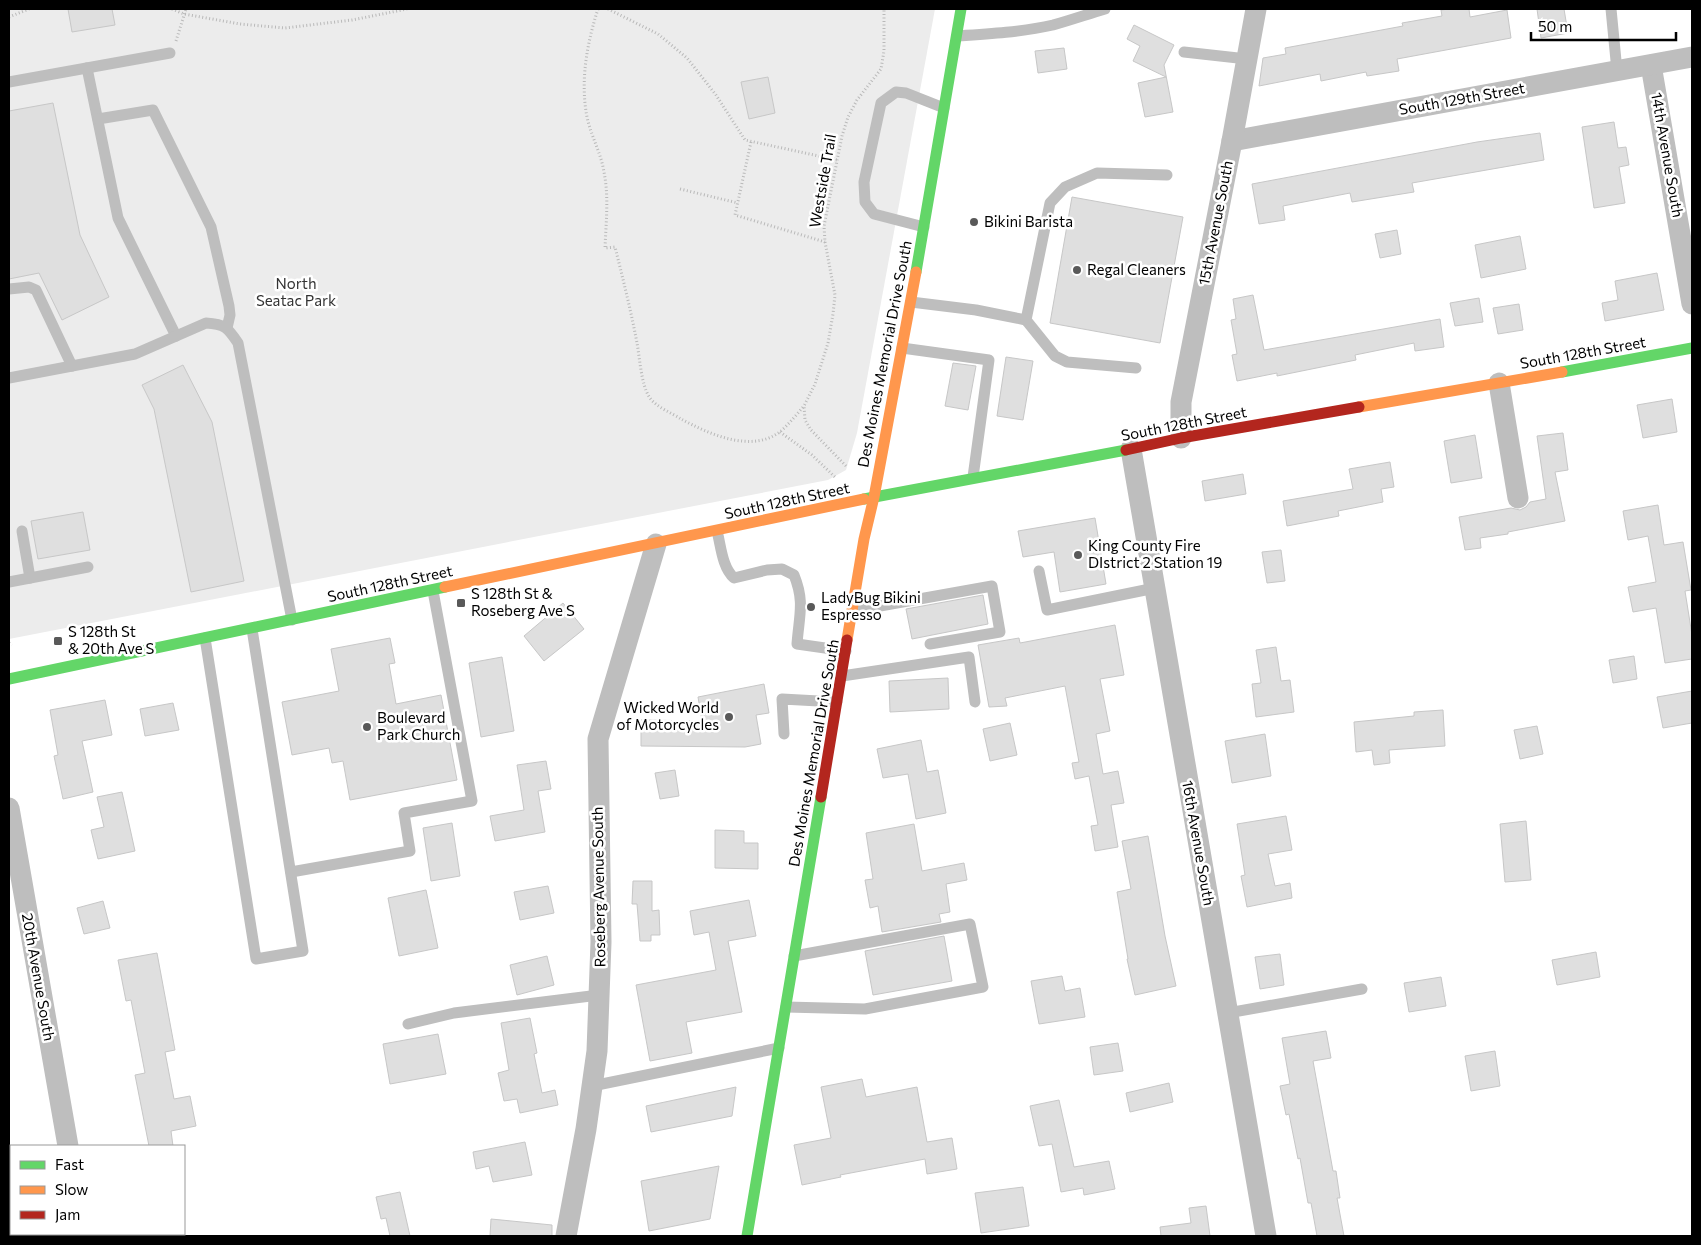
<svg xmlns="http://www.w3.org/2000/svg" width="1701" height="1245" font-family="Commissioner,sans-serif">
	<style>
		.green { fill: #ececec }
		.building { fill: #dfdfdf; stroke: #c7c7c7 }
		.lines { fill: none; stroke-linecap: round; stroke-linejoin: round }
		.path { stroke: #b9b9b9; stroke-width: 3; stroke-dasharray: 1 2.5; stroke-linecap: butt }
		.lane { stroke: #bebebe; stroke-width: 11 }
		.street { stroke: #bebebe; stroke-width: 21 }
		.fast { stroke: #63d668; stroke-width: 11 }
		.slow { stroke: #ff974d; stroke-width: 11 }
		.jam { stroke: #b3261e; stroke-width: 11 }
		.poi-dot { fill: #595959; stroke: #fff; stroke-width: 2 }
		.labels { text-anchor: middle; stroke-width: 5; stroke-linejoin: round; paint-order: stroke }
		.street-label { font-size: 15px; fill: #000; stroke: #fff }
		.poi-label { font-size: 15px; fill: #000; stroke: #fff; text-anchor: start }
		.park-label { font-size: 15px; fill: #333; stroke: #fff }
	</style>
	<rect width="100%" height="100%" fill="#fff"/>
	<path class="green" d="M9,9H935L857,433L846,470L828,480L9,639Z"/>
	<g class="building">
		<path d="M68,9H112L115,25L72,32Z"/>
		<path d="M1449,9H1469L1470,17L1507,10L1511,38L1397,59L1399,71L1367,76L1366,72L1321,81L1320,74L1259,86L1263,58L1286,54L1285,48L1403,26L1402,23L1442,16L1441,10Z"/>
		<path d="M1537,9H1564L1568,33L1541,38Z"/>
		<path d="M1134,25L1174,45L1164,65L1173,112L1145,117L1138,83L1166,77L1133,61L1140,46L1127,39Z"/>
		<path d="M1064,48L1067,69L1038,73L1035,51Z"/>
		<path d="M768,77L775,113L749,119L741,82Z"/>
		<path d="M53,103L80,235L109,297L62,320L39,273L9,279V111Z"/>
		<path d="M1614,122L1618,148L1626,147L1629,165L1619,167L1625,203L1594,208L1582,127Z"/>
		<path d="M1540,133L1544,160L1412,183L1414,192L1352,202L1350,193L1283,206L1285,220L1259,224L1252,184L1477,142Z"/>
		<path d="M1072,197L1183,217L1160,343L1050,323Z"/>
		<path d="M1397,230L1401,254L1380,258L1375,234Z"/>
		<path d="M1520,236L1526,269L1481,278L1475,245Z"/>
		<path d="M1657,273L1664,310L1605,321L1602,303L1618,300L1615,281Z"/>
		<path d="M1253,295L1264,350L1440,319L1444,347L1415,351L1414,343L1355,355L1356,360L1277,376V373L1237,381L1232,355L1237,354L1231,320L1236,319L1233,299Z"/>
		<path d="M1479,298L1483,322L1455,326L1450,303Z"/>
		<path d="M1519,304L1523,330L1498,334L1493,308Z"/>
		<path d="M1006,357L1033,361L1023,420L997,416Z"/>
		<path d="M953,363L976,366L968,410L945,406Z"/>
		<path d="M183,365L212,422L244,581L191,592L154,409L142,385Z"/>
		<path d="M1672,399L1677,432L1643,438L1637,405Z"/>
		<path d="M1563,433L1568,470L1555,472L1565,521L1508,532V534L1480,538L1481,548L1465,550L1459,517L1511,508L1520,510L1526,507L1530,502L1546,499L1537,436Z"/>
		<path d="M1475,435L1482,478L1451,483L1444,441Z"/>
		<path d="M1390,462L1394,487L1381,489L1383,502L1338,511L1339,516L1287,526L1283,501L1353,489L1349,469Z"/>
		<path d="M1243,474L1246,494L1205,501L1202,481Z"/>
		<path d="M1658,505L1664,545L1683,542L1691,590L1685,591L1692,635V659L1665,663L1656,608L1633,612L1628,587L1656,582L1648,536L1628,540L1623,511Z"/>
		<path d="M83,512L90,550L38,559L31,521Z"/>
		<path d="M1095,518L1106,584L1060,592L1054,552L1023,557L1018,531Z"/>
		<path d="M1281,550L1285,581L1267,583L1262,552Z"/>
		<path d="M983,595L988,624L912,639L906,609Z"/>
		<path d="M563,603L584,629L544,661L524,636Z"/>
		<path d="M1115,625L1124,675L1100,679L1110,731L1096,734L1103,774L1118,771L1124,803L1111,805L1118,847L1095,851L1091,826L1098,825L1089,776L1075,779L1072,763L1079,762L1065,686L1005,698L1007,706L989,707L978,645L1019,638L1020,643Z"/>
		<path d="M390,638L395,663L389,664L396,704L441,695L457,780L350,800L343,761L332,763L329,748L292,755L282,702L339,691L331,649Z"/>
		<path d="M1276,647L1281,681L1290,680L1294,712L1256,717L1252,684L1261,683L1256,650Z"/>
		<path d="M1634,656L1637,679L1613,683L1609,660Z"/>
		<path d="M502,657L514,731L481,737L469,663Z"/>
		<path d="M948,678L949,709L890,712L889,681Z"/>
		<path d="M764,684L769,713L756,715L761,744L745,747L641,746V720L702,721L698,697Z"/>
		<path d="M1692,691V723L1663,728L1657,697Z"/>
		<path d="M105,700L112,735L82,741L93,792L63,799L54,756L58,755L50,710Z"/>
		<path d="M173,703L179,730L145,736L140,709Z"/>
		<path d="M1443,710L1445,746L1389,750L1390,763L1374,765L1372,750L1356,752L1354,722L1414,716V712Z"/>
		<path d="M1010,723L1017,755L990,761L983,729Z"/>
		<path d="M1537,726L1543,754L1520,759L1514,730Z"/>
		<path d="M1265,734L1271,776L1232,783L1225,741Z"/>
		<path d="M921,740L927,772L938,770L946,813L916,819L908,774L883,778L877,749Z"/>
		<path d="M546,761L551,789L538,791L545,832L495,841L490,816L524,810L517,765Z"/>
		<path d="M675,770L679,796L660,799L655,773Z"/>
		<path d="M122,792L135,851L98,859L91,830L104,827L97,797Z"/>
		<path d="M1286,816L1292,850L1268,854L1275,886L1290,883L1292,898L1247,907L1241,876L1245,875L1237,824Z"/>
		<path d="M1526,821L1531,880L1505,882L1500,824Z"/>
		<path d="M452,823L460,876L431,881L423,828Z"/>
		<path d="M914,824L922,871L964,863L967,880L946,884L950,912L939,914L941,922L882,932L878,906L870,908L865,880L873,879L866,833Z"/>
		<path d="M715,830L744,831V843H758V869L715,868Z"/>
		<path d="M1148,836L1165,936L1176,986L1135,995L1127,959H1128L1117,892L1131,889L1122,841Z"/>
		<path d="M633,881H652V911L659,910L660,935H651V941H640L637,904H632Z"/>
		<path d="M548,886L554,913L520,920L514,892Z"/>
		<path d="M426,890L438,948L399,956L388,898Z"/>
		<path d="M749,900L756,936L728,941L742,1012L686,1022L692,1053L650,1061L636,985L716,970L709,932L694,935L690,911Z"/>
		<path d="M103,901L110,928L84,934L77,908Z"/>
		<path d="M944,936L952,981L873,995L865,951Z"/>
		<path d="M1596,952L1600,977L1557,985L1552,960Z"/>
		<path d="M157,953L175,1050L165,1052L174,1099L190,1096L196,1126L171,1131L173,1146H149L135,1075L145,1073L131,1000L126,1001L118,960Z"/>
		<path d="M1280,954L1284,985L1260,989L1255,957Z"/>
		<path d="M547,956L554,985L517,995L510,965Z"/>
		<path d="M1062,976L1065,991L1080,988L1085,1017L1039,1024L1031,981Z"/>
		<path d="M1441,977L1446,1006L1409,1012L1404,983Z"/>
		<path d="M530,1018L537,1053L534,1054L542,1093L555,1090L558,1105L520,1113L517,1099L504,1101L498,1073L509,1070L501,1023Z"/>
		<path d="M1326,1031L1331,1058L1313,1061L1333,1171H1336L1340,1198H1337L1344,1236H1317L1311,1203H1308L1300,1158L1298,1159L1289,1114L1286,1115L1280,1086L1290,1084L1282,1038Z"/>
		<path d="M438,1034L446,1074L390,1084L383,1044Z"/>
		<path d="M1118,1043L1123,1071L1094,1075L1090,1047Z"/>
		<path d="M1495,1051L1500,1086L1471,1091L1465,1056Z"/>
		<path d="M862,1079L866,1097L917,1087L927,1142L952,1138L957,1169L927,1174L925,1159L840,1175L841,1177L802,1185L794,1145L831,1138L821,1087Z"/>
		<path d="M1169,1083L1173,1102L1130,1112L1126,1093Z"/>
		<path d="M736,1087L732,1116L651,1132L646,1106Z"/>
		<path d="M1059,1100L1074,1167L1109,1161L1115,1189L1084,1195L1083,1188L1061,1192L1052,1144L1039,1146L1030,1106Z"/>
		<path d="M525,1142L532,1175L493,1182L489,1166L476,1169L473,1152Z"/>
		<path d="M719,1166L710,1219L649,1231L641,1181Z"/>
		<path d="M1023,1187L1029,1226L981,1233L975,1193Z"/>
		<path d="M400,1192L410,1236H390L386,1218L381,1219L376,1197Z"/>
		<path d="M1206,1206L1210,1236H1161L1160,1227L1191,1223L1189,1208Z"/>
		<path d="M491,1219L552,1225V1236H490Z"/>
	</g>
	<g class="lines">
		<g class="path">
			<path d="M172,9L184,14L240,24L285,28L352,20L407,9"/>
			<path d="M598,9C587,43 580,81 587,117C591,136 601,153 604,172C609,197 606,222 605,248L615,247C623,279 631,311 637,343C640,359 641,385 650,398C656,407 672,413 681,419C709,434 752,454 781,431C789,424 797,414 804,406"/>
			<path d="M608,9L658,34L687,58L716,95L745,140L837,160"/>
			<path d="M9,17L29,9"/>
			<path d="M176,41L186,9"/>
			<path d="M751,142L735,215L825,242"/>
			<path d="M680,189L738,203"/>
			<path d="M780,432L812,455L836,478"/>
			<path d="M846,466L811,430L805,420L804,406L815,384L828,343L833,314L835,295L825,242L824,226L842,136L848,117L857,100L881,69L884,51V9"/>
			<path d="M9,643L12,645"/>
		</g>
		<g class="lane">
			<path d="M1611,9L1617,71"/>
			<path d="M957,36C989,34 1022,32 1053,25C1071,20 1088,14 1105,9"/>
			<path d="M1184,52L1247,59"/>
			<path d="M87,68L118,218L176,336"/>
			<path d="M9,82L170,53"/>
			<path d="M98,119L153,110L211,227L229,306L230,315L227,328"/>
			<path d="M924,227L874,214L865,202L864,182L881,103L896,92L906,93L944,108"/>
			<path d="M9,289L29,287L36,290L72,366"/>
			<path d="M911,302L976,310L1026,320"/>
			<path d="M902,348L989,360L973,477"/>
			<path d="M1136,368L1067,362L1055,356L1026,320L1050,203L1065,187L1097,173L1167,175"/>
			<path d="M9,378L135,354L206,323C225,324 228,328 238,343L292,620"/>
			<path d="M22,531L30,578"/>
			<path d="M717,531C721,546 722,567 734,578L767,570L782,569L794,575C805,602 799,616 797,644L846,651"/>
			<path d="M1039,571L1047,610L1155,588"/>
			<path d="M9,582L88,567"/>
			<path d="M852,611L992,586L1000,632L930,644"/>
			<path d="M205,638L256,959L303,951L252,629"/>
			<path d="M842,676L969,657L975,702"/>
			<path d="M784,734L782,699L837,702"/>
			<path d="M291,872L410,851L404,813L472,801L433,591"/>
			<path d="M786,1007L865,1009L983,987L970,924L794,956"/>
			<path d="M1228,1013L1362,989"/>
			<path d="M408,1024L454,1013L599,995"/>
			<path d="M592,1086L779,1048"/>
		</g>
		<g class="street">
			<path d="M1651,65L1692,304"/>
			<path d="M1232,141L1692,57"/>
			<path d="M1499,383L1518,498"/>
			<path d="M1181,438V402L1232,141L1256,9"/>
			<path d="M1131,449L1266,1236"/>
			<path d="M9,808L68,1146"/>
			<path d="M83,1234L84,1236"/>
			<path d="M566,1236L586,1129L597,1051L601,942L598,739L656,544"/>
		</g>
		<g class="fast">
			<path d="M916,272L961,9"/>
			<path d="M1562,372L1692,348"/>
			<path d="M864,499L1126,450"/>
			<path d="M9,679L445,587"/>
			<path d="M747,1236L821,797"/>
		</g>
		<g class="slow">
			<path d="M1359,407L1562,372"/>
			<path d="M445,587L864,499"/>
			<path d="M847,640L864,539L874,497L916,272"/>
		</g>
		<g class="jam">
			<path d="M1126,450L1181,438L1359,407"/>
			<path d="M821,797L847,640"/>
		</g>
	</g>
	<g class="poi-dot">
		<circle cx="974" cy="222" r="5"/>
		<circle cx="1077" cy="270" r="5"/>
		<circle cx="1078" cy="555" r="5"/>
		<rect x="456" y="598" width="10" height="10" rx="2.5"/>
		<circle cx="811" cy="607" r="5"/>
		<rect x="53" y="636" width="10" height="10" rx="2.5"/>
		<circle cx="729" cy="717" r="5"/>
		<circle cx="367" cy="727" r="5"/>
	</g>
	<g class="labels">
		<g class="street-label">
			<text transform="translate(1462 99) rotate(-10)" y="5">South 129th Street</text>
			<text transform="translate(1667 155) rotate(80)" y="5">14th Avenue South</text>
			<text transform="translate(823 181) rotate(-80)" y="5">Westside Trail</text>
			<text transform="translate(1216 223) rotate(-79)" y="5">15th Avenue South</text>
			<text transform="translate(1583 353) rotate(-10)" y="5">South 128th Street</text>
			<text transform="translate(885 354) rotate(-79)" y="5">Des Moines Memorial Drive South</text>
			<text transform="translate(1184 424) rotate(-11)" y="5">South 128th Street</text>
			<text transform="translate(787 501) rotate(-12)" y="5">South 128th Street</text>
			<text transform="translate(390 584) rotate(-12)" y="5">South 128th Street</text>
			<text transform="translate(814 753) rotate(-80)" y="5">Des Moines Memorial Drive South</text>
			<text transform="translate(1198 843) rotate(80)" y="5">16th Avenue South</text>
			<text transform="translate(599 887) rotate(-91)" y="5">Roseberg Avenue South</text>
			<text transform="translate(38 977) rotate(80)" y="5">20th Avenue South</text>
		</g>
		<g class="poi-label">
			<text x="984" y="227">Bikini Barista</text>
			<text x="1087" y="275">Regal Cleaners</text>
			<text x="1088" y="551">King County Fire<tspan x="1088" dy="17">DIstrict 2 Station 19</tspan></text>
			<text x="471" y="599">S 128th St &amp;<tspan x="471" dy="17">Roseberg Ave S</tspan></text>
			<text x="821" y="603">LadyBug Bikini<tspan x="821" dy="17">Espresso</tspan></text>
			<text x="68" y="637">S 128th St<tspan x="68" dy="17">&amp; 20th Ave S</tspan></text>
			<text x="719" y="713" text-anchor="end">Wicked World<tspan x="719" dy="17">of Motorcycles</tspan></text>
			<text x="377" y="723">Boulevard<tspan x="377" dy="17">Park Church</tspan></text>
		</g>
		<g class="park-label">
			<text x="296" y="289">North<tspan x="296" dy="17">Seatac Park</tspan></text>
		</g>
	</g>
	<rect width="1701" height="1245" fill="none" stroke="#000000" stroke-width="20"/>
	<rect x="10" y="1145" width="175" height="90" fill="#ffffff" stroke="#999999"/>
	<rect x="20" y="1161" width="25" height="8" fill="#63d668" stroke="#999999"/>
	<text x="55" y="1170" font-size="15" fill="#000000">Fast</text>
	<rect x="20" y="1186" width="25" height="8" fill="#ff974d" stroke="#999999"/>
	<text x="55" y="1195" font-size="15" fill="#000000">Slow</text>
	<rect x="20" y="1211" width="25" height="8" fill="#b3261e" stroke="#999999"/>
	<text x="55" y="1220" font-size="15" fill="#000000">Jam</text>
	<path d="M1531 32v8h145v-8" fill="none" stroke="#000000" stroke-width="2.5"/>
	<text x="1538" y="32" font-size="15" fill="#000000" stroke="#ffffff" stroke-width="4" paint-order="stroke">50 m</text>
</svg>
